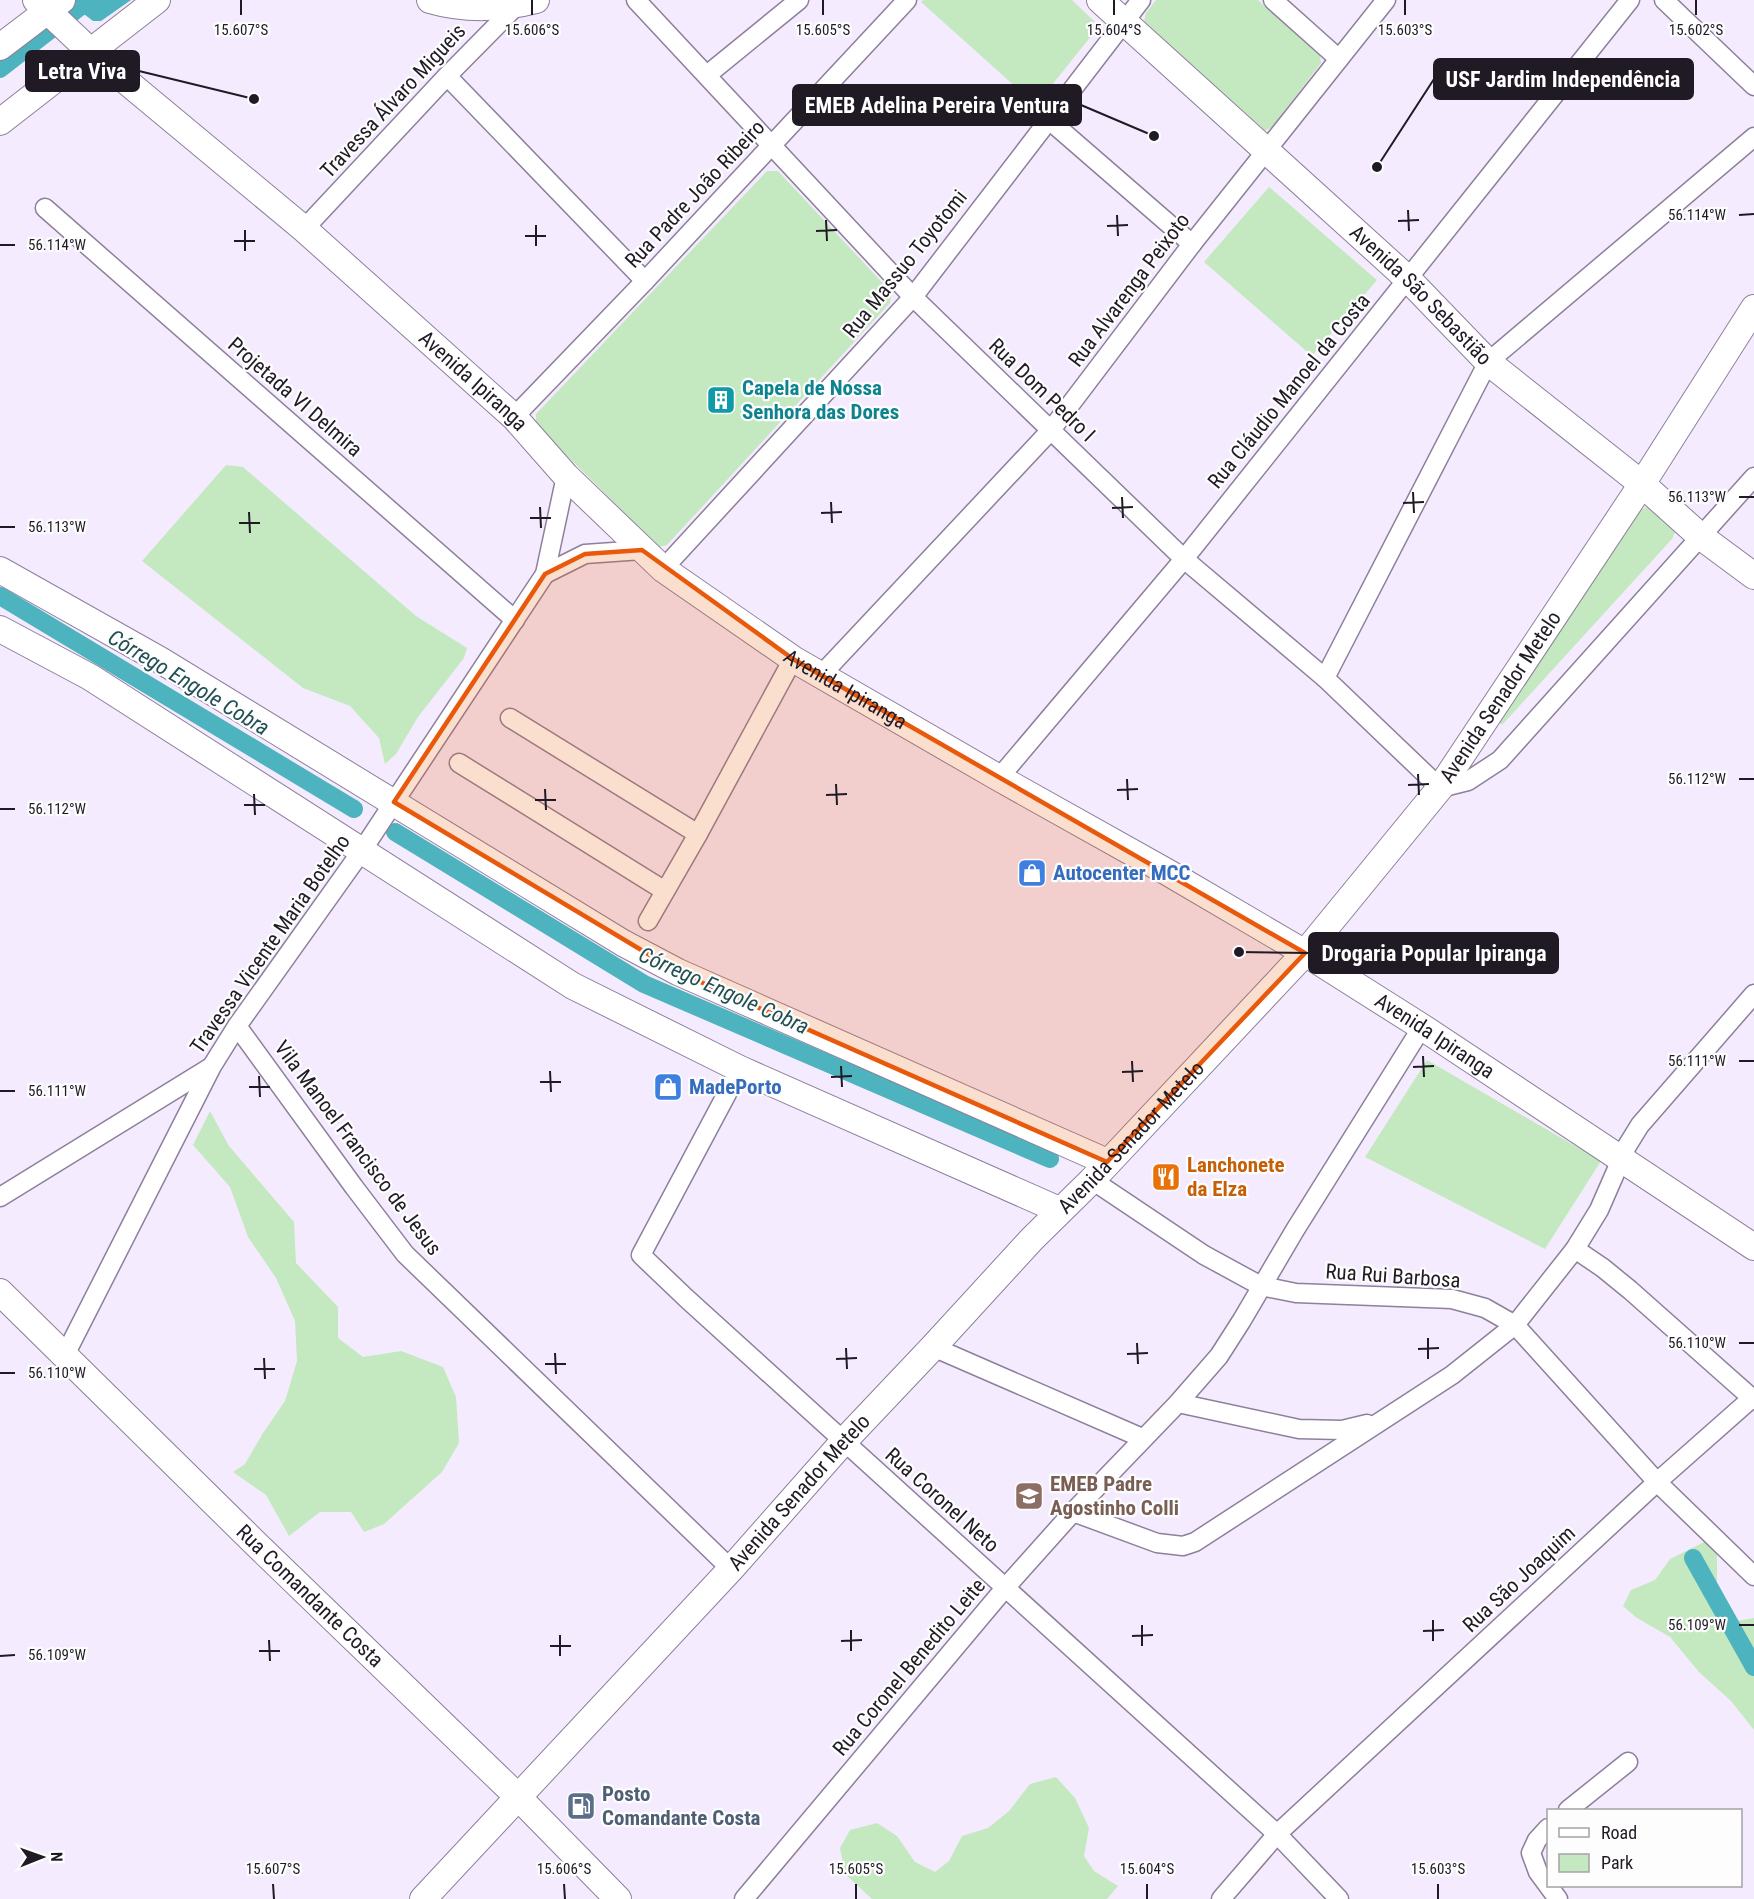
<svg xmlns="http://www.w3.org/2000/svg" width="1754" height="1899" font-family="'Roboto Condensed',sans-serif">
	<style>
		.green { fill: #c4e9c0 }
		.water { fill: #4db3be }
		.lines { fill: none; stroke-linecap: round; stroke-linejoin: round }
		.canal { stroke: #4db3be; stroke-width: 18 }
		.street-casing { stroke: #8e7f9b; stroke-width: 21 }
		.secondary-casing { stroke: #8e7f9b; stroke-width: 28 }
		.street { stroke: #fff; stroke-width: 18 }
		.secondary { stroke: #fff; stroke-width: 26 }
		.marked { fill: #e8590c; fill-opacity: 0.2; stroke: #e8590c; stroke-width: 4.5; stroke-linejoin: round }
		.ticks { fill: none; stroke: #201a25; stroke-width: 2 }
		.labels { text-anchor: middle; stroke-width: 4.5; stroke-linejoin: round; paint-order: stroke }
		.street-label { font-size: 21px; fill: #201a25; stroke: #fdfdfd }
		.culture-label { font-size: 21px; font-weight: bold; fill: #0d838f; stroke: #fdfdfd; text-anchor: start }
		.shop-label { font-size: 21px; font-weight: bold; fill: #366cbe; stroke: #fdfdfd; text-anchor: start }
		.food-label { font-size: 21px; font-weight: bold; fill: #c56008; stroke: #fdfdfd; text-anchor: start }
		.education-label { font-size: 21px; font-weight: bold; fill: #785e54; stroke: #fdfdfd; text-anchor: start }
		.service-label { font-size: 21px; font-weight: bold; fill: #4e5e75; stroke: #fdfdfd; text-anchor: start }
		.water-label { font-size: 22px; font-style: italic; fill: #214f53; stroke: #fdfdfd }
		.ticks-label { font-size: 15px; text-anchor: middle; fill: #201a25; stroke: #fdfdfd; stroke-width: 4.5; stroke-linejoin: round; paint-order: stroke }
		.leader { fill: none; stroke: #201a25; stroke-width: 2 }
		.callout-dot { fill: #201a25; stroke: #fdfdfd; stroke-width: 2 }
		.callout { fill: #201a25; stroke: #201a25; stroke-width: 2 }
		.callout-label { font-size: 22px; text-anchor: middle; font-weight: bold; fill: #fff }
	</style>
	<rect width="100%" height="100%" fill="#f5ebfe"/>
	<g class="green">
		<path d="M923,0H1072L1095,22L1092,35L1036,105L921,2Z"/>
		<path d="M1156,0H1258L1320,56L1321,63L1272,127L1263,132L1144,21L1146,13Z"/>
		<path d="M767,171H778L892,293L890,303L667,545L659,547L536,425V414Z"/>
		<path d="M1269,187L1377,280L1312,356L1204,262Z"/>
		<path d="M226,465L243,467L416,616L467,648L464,658L418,717L396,754L385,764L379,738L350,706L303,688L142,561Z"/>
		<path d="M1650,505L1677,528L1672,539L1502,725L1498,721L1641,510Z"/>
		<path d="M1427,1060L1601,1161L1545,1249L1365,1157Z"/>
		<path d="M210,1111L229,1146L294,1222L296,1263L338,1307V1338L363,1357L401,1351L443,1367L456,1397L459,1443L442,1472L384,1524L364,1532L351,1512H320L289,1536L266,1495L233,1472L245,1464L263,1433L285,1401L297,1361L295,1321L276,1278L248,1237L230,1187L193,1145Z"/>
		<path d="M1704,1542L1717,1552V1587L1737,1621L1754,1618V1730L1731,1701L1699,1672L1670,1637L1637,1618L1623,1606L1631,1590L1655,1580L1670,1559Z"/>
		<path d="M1056,1777L1075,1798L1089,1828L1084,1856L1094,1871L1118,1886L1107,1899H872L845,1874L840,1848L850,1830L877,1823L897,1836L915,1862L935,1872L949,1861L962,1836L988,1828L1009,1811L1030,1784Z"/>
	</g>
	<path class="water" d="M80,0H131L101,21H93L80,11L78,4Z"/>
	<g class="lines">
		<g class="canal">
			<path d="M0,69L89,0"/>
			<path d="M0,596L354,809"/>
			<path d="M395,832L644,984L1050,1159"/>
			<path d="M1693,1558L1754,1667"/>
		</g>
		<g class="street-casing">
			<g id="street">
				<path d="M636,0L913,297L1184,559L1325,678L1440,788L1468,781L1500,760L1754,477"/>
				<path d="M1273,0L1339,59"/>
				<path d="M1664,0L1754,86"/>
				<path d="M707,75L799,0"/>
				<path d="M447,76L645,281"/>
				<path d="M1048,119L1192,244"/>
				<path d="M45,208L515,620"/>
				<path d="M304,229L447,76L516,6"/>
				<path d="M514,417L645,281L907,0"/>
				<path d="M663,569L913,297L1141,0"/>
				<path d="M545,574L585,554L642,550"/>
				<path d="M822,674L1051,430L1192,244L1386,0"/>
				<path d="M1325,678L1488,362L1754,137"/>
				<path d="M510,718L698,834"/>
				<path d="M459,763L665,891"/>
				<path d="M999,778L1184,559L1630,0"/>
				<path d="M648,921L698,834L793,659"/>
				<path d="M237,1026L354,1187L405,1254L731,1569"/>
				<path d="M740,1069L641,1255L686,1298L1277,1834L1339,1899"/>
				<path d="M1092,1180L1204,1255L1261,1286L1296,1293L1452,1299L1485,1308L1515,1325L1657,1482L1754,1576"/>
				<path d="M0,1197L211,1067"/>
				<path d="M1575,1249L1603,1268L1630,1290L1754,1400"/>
				<path d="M933,1347L1142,1438"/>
				<path d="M64,1357L212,1066L237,1026L361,852L545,574L566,476"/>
				<path d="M1178,1403L1299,1429L1342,1430L1367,1424"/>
				<path d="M1073,1512L1157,1543L1183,1546L1195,1542L1452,1375L1515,1325L1575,1249L1599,1210L1627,1146L1640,1125L1754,994"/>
				<path d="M1568,1810L1628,1762"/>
				<path d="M1548,1828L1537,1840L1531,1853L1538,1872L1558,1899"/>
				<path d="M744,1899L1005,1588L1073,1512L1178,1403L1219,1356L1242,1320L1295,1230L1422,1027"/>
				<path d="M1221,1899L1277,1834L1657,1482L1751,1399"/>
			</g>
		</g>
		<g class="secondary-casing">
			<g id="secondary">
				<path id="s1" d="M36,0L91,52L304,229L514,417L566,476L663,569L793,659L999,778L1167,872L1305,953L1422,1027L1754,1247"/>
				<path d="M430,0C464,10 503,9 536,0"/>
				<path id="s2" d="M1100,0L1408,279L1488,362L1642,484L1700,536L1754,576"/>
				<path d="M0,47L62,0"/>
				<path d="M0,122L157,0"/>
				<path d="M0,570L160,660L623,943L678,972L1107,1162"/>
				<path d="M0,629L90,677L573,986L740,1069L1059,1210"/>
				<path id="s3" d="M0,1292L256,1544L518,1797L618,1899"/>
				<path id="s4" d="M423,1899L731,1569L844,1441L933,1347L1032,1239L1092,1180L1305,953L1440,788L1642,484L1754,308"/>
			</g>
		</g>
		<use href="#street" class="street"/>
		<use href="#secondary" class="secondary"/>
	</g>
	<path class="marked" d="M642,550L793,659L1305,953L1107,1162L678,972L394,802L545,574L585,554Z"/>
	<path class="ticks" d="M241,0V15M532,0V15M823,0V15M1114,0V15M1405,0V15M1696,0V15M1408,210L1409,231M1117,215L1118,236M1739,215L1754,214M826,220L827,241M1398,221L1419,220M536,225V246M1107,226L1128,225M245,230V251M816,231L837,230M525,236H546M234,241H255M0,245H15M1413,492L1414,513M1122,497L1123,518M1739,497H1754M831,502L832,523M1403,503L1424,502M540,507L541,528M1112,508L1133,507M249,512L250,533M821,513L842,512M530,518H551M239,523H260M0,527H15M1418,774L1419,795M1127,779L1128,800M1739,779H1754M836,784L837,805M1408,785L1429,784M545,789L546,810M1117,790L1138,789M254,794L255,815M826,795L847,794M535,800H556M244,805H265M0,809H15M1423,1056L1424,1077M1132,1061L1133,1082M1739,1061H1754M841,1066L842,1087M1413,1067L1434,1066M550,1071L551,1092M1122,1072L1143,1071M259,1076L260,1097M831,1077L852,1076M540,1082H561M249,1087H270M0,1091H15M1428,1338V1359M1137,1343L1138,1364M1739,1343H1754M846,1348L847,1369M1418,1349L1439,1348M555,1353L556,1374M1127,1354L1148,1353M264,1358L265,1379M836,1359L857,1358M545,1364H566M254,1369H275M0,1373H15M1433,1620V1641M1142,1625V1646M1739,1625H1754M851,1630V1651M1423,1631L1444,1630M560,1635V1656M1132,1636L1153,1635M269,1640L270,1661M841,1641L862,1640M550,1646H571M259,1651H280M0,1656L15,1655M273,1884L274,1899M564,1884L565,1899M856,1884V1899M1147,1884V1899M1438,1884V1899"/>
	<defs>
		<g id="building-square" transform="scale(1.5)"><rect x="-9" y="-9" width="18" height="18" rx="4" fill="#0f9aa8" stroke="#fdfdfd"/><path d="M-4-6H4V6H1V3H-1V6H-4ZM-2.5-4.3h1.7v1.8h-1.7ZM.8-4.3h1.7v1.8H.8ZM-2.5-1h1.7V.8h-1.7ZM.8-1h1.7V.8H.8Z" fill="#fff"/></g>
		<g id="shop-square" transform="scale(1.5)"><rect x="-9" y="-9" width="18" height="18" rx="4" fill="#3f7fe0" stroke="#fdfdfd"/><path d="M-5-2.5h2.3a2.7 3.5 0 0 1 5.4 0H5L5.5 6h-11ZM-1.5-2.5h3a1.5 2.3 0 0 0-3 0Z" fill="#fff"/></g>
		<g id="restaurant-square" transform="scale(1.5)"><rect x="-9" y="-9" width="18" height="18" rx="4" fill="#e8710a" stroke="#fdfdfd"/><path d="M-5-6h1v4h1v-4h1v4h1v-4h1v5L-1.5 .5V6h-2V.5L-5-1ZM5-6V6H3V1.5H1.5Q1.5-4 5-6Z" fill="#fff"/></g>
		<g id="school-square" transform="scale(1.5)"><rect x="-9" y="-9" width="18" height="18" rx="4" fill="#8d6e63" stroke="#fdfdfd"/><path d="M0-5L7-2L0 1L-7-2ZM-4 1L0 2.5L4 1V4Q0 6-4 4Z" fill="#fff"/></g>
		<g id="fuel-square" transform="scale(1.5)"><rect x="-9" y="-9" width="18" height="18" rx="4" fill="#5c6f8a" stroke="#fdfdfd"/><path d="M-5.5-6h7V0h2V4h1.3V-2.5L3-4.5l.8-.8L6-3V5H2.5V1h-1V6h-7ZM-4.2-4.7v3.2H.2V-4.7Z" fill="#fff"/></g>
	</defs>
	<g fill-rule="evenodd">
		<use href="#building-square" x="721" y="400"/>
		<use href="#shop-square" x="1032" y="873"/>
		<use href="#shop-square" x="668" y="1087"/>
		<use href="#restaurant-square" x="1166" y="1177"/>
		<use href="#school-square" x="1029" y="1496"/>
		<use href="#fuel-square" x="581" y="1806"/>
	</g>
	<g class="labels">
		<g class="street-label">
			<text transform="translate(393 101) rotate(-47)" y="7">Travessa Álvaro Migueis</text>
			<text transform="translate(695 194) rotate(-47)" y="7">Rua Padre João Ribeiro</text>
			<text transform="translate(905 264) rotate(-51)" y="7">Rua Massuo Toyotomi</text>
			<text transform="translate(1129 290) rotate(-53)" y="7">Rua Alvarenga Peixoto</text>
			<text dy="7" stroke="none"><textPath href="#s2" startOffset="436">Avenida São Sebastião</textPath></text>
			<text dy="7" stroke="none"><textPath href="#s1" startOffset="580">Avenida Ipiranga</textPath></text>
			<text transform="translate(1042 390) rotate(44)" y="7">Rua Dom Pedro I</text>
			<text transform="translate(1289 391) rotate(-51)" y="7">Rua Cláudio Manoel da Costa</text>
			<text transform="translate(295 397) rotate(41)" y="7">Projetada VI Delmira</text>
			<text dy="7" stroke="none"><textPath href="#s1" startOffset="1066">Avenida Ipiranga</textPath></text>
			<text dy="7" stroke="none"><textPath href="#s4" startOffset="1616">Avenida Senador Metelo</textPath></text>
			<text transform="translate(270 944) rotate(-55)" y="7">Travessa Vicente Maria Botelho</text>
			<text dy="7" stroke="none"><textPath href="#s1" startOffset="1750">Avenida Ipiranga</textPath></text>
			<text dy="7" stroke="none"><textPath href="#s4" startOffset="1040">Avenida Senador Metelo</textPath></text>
			<text transform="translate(358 1148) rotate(53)" y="7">Vila Manoel Francisco de Jesus</text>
			<text transform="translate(1393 1276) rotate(4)" y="7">Rua Rui Barbosa</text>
			<text dy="7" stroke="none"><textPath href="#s4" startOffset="554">Avenida Senador Metelo</textPath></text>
			<text transform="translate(942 1500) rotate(42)" y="7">Rua Coronel Neto</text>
			<text transform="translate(1519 1579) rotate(-43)" y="7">Rua São Joaquim</text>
			<text dy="7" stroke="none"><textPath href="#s3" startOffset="434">Rua Comandante Costa</textPath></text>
			<text transform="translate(909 1667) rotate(-50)" y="7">Rua Coronel Benedito Leite</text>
		</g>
		<g class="culture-label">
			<text x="742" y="395">Capela de Nossa<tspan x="742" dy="24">Senhora das Dores</tspan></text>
		</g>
		<g class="shop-label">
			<text x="1053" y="880">Autocenter MCC</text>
			<text x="689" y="1094">MadePorto</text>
		</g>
		<g class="food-label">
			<text x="1187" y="1172">Lanchonete<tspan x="1187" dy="24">da Elza</tspan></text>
		</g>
		<g class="education-label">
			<text x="1050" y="1491">EMEB Padre<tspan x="1050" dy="24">Agostinho Colli</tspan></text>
		</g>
		<g class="service-label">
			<text x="602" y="1801">Posto<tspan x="602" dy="24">Comandante Costa</tspan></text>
		</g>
		<g class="water-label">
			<text transform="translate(189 682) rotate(31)" y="8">Córrego Engole Cobra</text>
			<text transform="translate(724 990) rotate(24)" y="8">Córrego Engole Cobra</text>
		</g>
	</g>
	<g class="ticks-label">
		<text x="241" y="35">15.607°S</text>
		<text x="532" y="35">15.606°S</text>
		<text x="823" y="35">15.605°S</text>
		<text x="1114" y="35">15.604°S</text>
		<text x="1405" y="35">15.603°S</text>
		<text x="1696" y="35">15.602°S</text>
		<text x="1697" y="220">56.114°W</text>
		<text x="57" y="250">56.114°W</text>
		<text x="1697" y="502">56.113°W</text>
		<text x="57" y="532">56.113°W</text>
		<text x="1697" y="784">56.112°W</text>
		<text x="57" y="814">56.112°W</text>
		<text x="1697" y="1066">56.111°W</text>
		<text x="57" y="1096">56.111°W</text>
		<text x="1697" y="1348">56.110°W</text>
		<text x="57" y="1378">56.110°W</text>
		<text x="1697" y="1630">56.109°W</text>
		<text x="57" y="1660">56.109°W</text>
		<text x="273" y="1874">15.607°S</text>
		<text x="564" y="1874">15.606°S</text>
		<text x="856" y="1874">15.605°S</text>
		<text x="1147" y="1874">15.604°S</text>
		<text x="1438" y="1874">15.603°S</text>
	</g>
	<path class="leader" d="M254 99L139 71M1377 167L1434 79M1154 136L1081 105M1239 952L1309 953"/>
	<g class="callout-dot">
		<circle cx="254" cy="99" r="6"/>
		<circle cx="1377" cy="167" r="6"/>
		<circle cx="1154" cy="136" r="6"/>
		<circle cx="1239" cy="952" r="6"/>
	</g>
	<g class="callout">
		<rect x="26" y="51" width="113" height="40" rx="6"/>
		<rect x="1434" y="59" width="259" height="40" rx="6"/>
		<rect x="793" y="85" width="288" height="40" rx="6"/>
		<rect x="1309" y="933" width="249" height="40" rx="6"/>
	</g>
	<g class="callout-label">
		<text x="82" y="79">Letra Viva</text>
		<text x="1563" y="87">USF Jardim Independência</text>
		<text x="937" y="113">EMEB Adelina Pereira Ventura</text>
		<text x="1434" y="961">Drogaria Popular Ipiranga</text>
	</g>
	<rect x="1547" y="1809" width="195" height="78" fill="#fdfdfd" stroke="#a5a2a7" stroke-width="1.5"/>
	<rect x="1559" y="1828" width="30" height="9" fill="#ffffff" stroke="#a5a2a7" stroke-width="1.5"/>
	<text x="1601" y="1839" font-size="18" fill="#201a25">Road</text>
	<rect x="1559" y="1854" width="30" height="18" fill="#c4e9c0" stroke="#a5a2a7" stroke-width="1.5"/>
	<text x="1601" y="1869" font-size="18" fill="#201a25">Park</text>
	<g transform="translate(42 1857) rotate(89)" stroke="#fdfdfd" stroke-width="4.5" paint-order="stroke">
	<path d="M0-4.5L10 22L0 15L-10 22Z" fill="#201a25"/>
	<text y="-9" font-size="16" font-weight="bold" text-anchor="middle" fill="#201a25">N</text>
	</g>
</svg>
